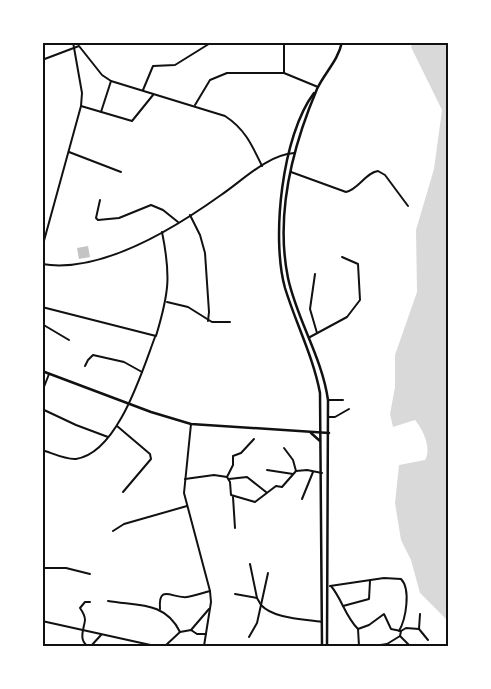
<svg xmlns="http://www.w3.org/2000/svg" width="491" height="689" font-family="Spectral,serif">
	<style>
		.water { fill: #d9d9d9 }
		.building { fill: #c4c4c4 }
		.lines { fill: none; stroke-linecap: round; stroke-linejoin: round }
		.minor { stroke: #111; stroke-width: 2 }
		.tertiary { stroke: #111; stroke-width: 2.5 }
		.neatline { fill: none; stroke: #111; stroke-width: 2 }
	</style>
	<rect width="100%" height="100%" fill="#fff"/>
	<path class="water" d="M413,43H448V621L420,593L411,560L401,540L395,503L399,465L425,460C432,448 423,430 415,420L393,427L390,414L395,387V355L417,292L416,230L434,169L442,110L411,47Z"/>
	<path class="building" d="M88,246L90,257L79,259L77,248Z"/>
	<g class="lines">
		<g class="minor">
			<path d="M284,42V73"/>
			<path d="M42,60L79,46L102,75L111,81L225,116C245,129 252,145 262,166"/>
			<path d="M143,90L153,66L175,65L212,42"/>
			<path d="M195,105L210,80L227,73H284L318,87"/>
			<path d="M81,106L132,121L153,95"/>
			<path d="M101,112L111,81"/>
			<path d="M69,152L121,172"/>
			<path d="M291,172L346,192C359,189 365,173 378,171L385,175L408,206"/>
			<path d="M100,200L96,218L98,220L119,218L151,205L163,210L178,222"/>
			<path d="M190,215L200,235L205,253L209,312L208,321"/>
			<path d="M42,248L81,106L82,93L73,42"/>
			<path d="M42,264C101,274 175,228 221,195C242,181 267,155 294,153"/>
			<path d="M315,274L310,309L317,333"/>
			<path d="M167,302L188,307L212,322H230"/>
			<path d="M42,307L156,336C169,293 171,276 162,232"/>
			<path d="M42,324L69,340"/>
			<path d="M310,337L347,317L360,300L358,264L342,257"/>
			<path d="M85,366L88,360L93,355L124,362L142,372"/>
			<path d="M42,392L49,374"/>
			<path d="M328,400H343"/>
			<path d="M42,409L76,425L108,437"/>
			<path d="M329,417H335L349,409"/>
			<path d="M191,424L184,493L210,591L211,602L204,646"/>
			<path d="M117,426L150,454L151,459L123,492"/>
			<path d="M284,448L293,460L296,471"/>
			<path d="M42,450C52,453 66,460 76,459C118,453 142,371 155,337"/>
			<path d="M267,470L293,474"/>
			<path d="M227,477L233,465V456L241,453L254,439"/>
			<path d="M185,479L214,475L227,477L230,482L231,495L255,502L276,486L282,487L296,471L307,470L322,473"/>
			<path d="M229,479L247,477L266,492"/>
			<path d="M233,497L235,528"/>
			<path d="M302,499L313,472"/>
			<path d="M113,531L124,524L187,506"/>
			<path d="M42,568H66L90,574"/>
			<path d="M268,573L261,605C274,619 304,619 322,622"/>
			<path d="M330,586L384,578L401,579C411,589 406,619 399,631"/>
			<path d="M331,586C342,599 345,616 358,629L369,625L384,614L391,629L401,631L406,628L419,629L428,640"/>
			<path d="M235,594L257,598"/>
			<path d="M108,601C137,606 165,601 180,632"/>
			<path d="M343,606L369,599L370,581"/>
			<path d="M160,609C158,583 173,599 187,597C194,596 202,593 210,591"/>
			<path d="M42,621L155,646"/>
			<path d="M358,629L359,646"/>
			<path d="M419,629L420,614"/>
			<path d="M191,630L209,609"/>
			<path d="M400,636L410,646"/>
			<path d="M249,637L257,623L261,605L257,598L250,564"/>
			<path d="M88,646C78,640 84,629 85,620C85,615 82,611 80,608L85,602H90"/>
			<path d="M91,646L101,635"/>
			<path d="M165,646L180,632L191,630L197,634H206"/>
			<path d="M374,646L387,644L400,636L401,631"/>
		</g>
		<g class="tertiary">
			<path d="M314,93C282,135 271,238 285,288C296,324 313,356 320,393L322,646"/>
			<path d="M42,371L151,412L191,424L329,433"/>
			<path d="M311,433L320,441"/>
			<path d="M327,646L328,400C322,357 297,320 288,278C275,214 292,148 317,89C325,72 338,61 342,42"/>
		</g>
	</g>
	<rect width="491" height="689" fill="none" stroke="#ffffff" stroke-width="88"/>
	<rect x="44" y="44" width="403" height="601" class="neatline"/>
</svg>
